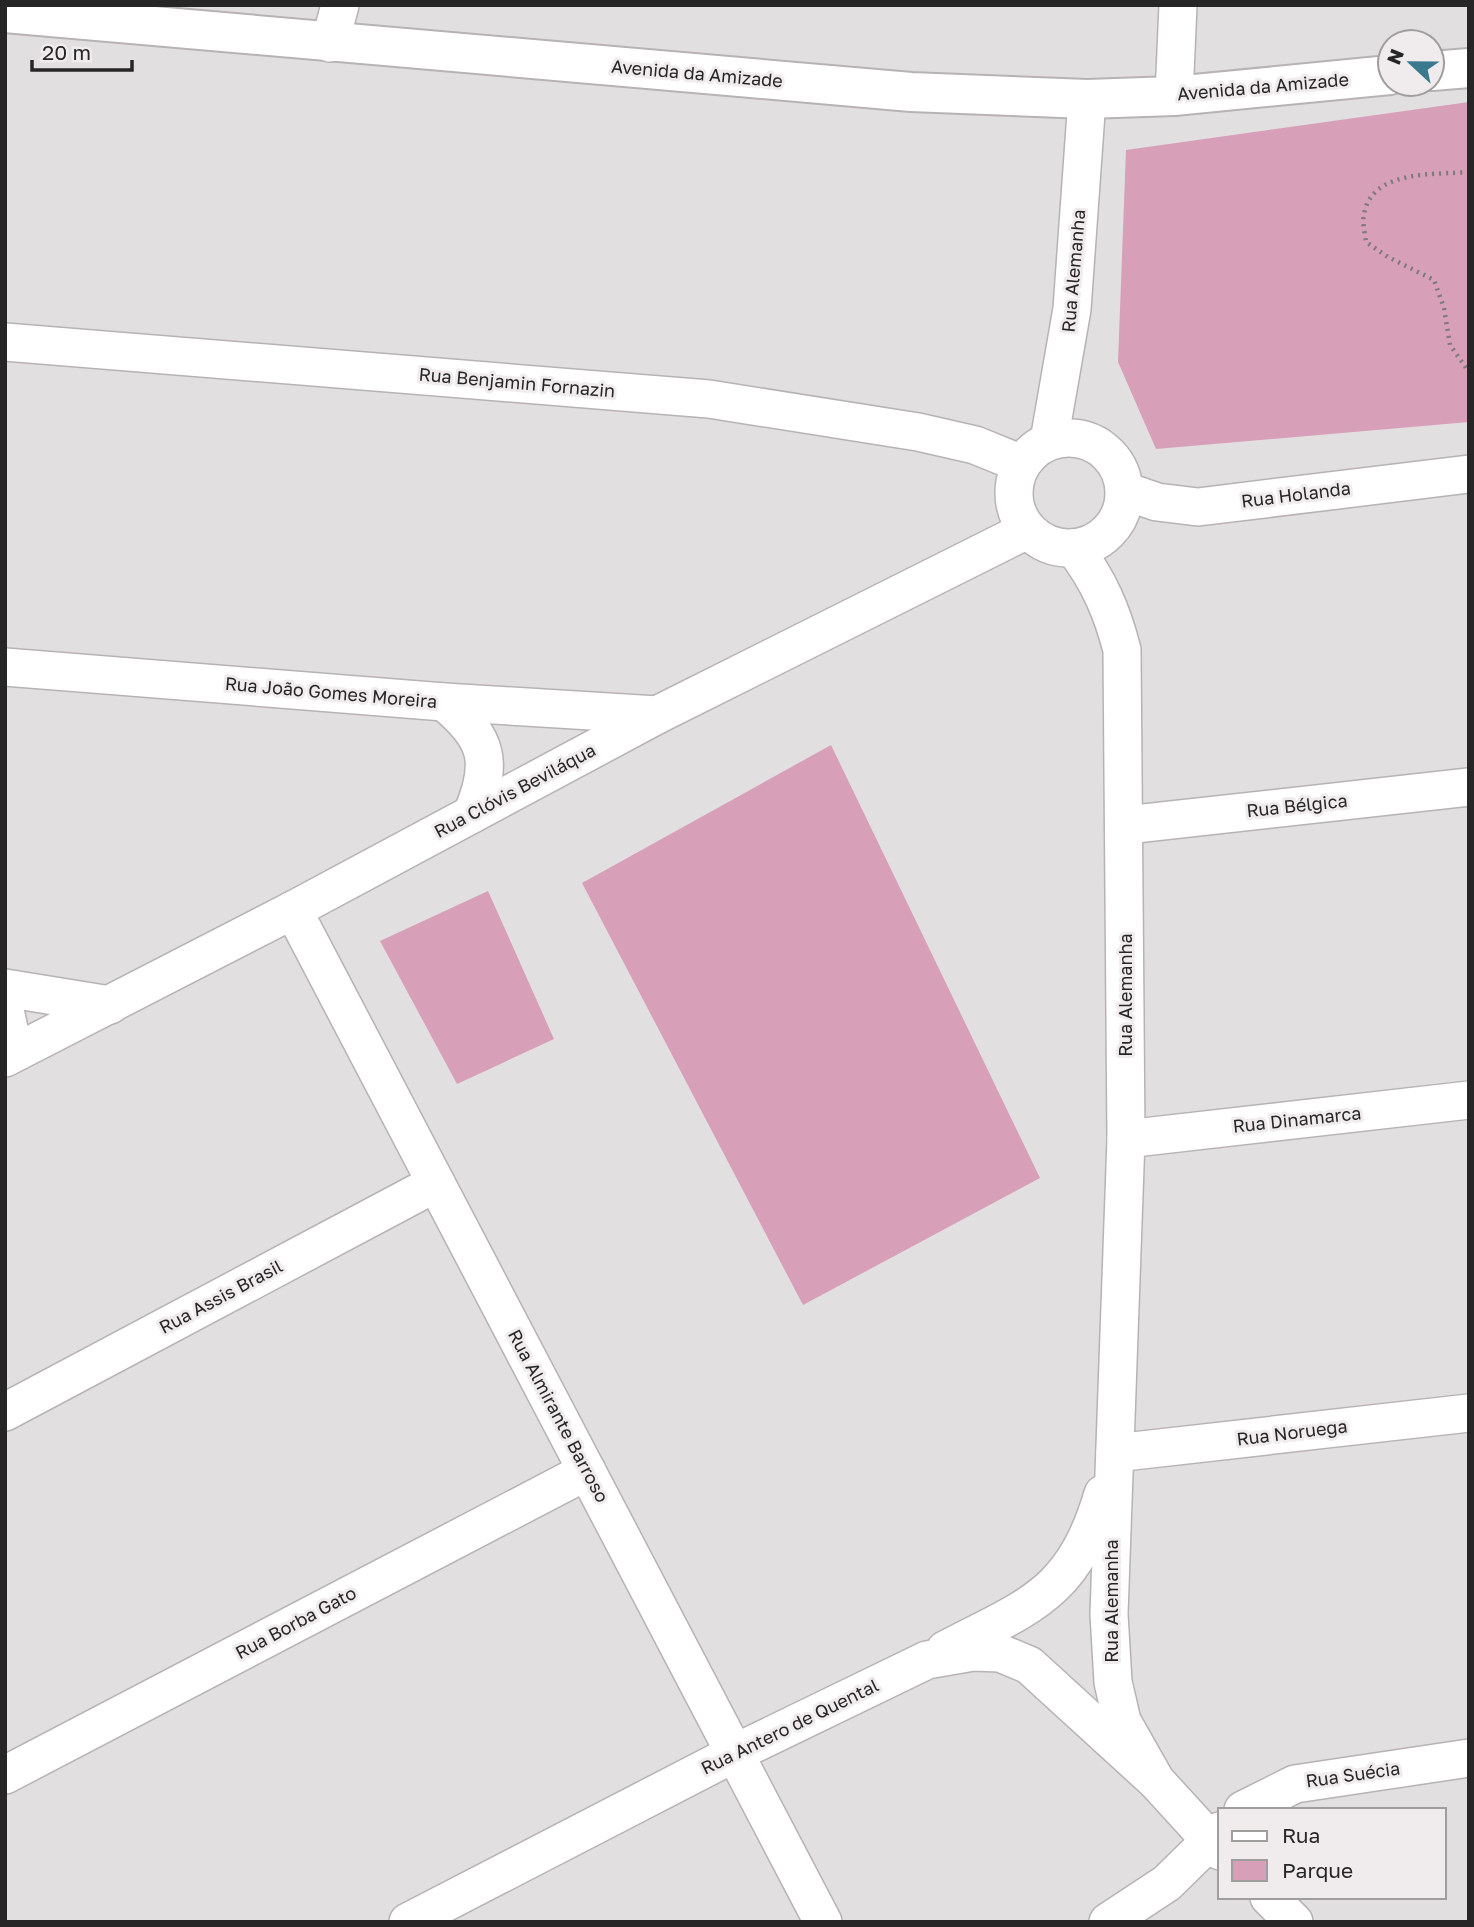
<svg xmlns="http://www.w3.org/2000/svg" width="1474" height="1927" font-family="'Golos Text',sans-serif">
	<style>
		.green { fill: #d89fb9 }
		.lines { fill: none; stroke-linecap: round; stroke-linejoin: round }
		.minor-casing { stroke: #b7b3b5; stroke-width: 40 }
		.secondary-casing { stroke: #b7b3b5; stroke-width: 42 }
		.path { stroke: #7c7a7b; stroke-width: 4.5; stroke-dasharray: 2 5; stroke-linecap: butt }
		.minor { stroke: #fff; stroke-width: 37 }
		.secondary { stroke: #fff; stroke-width: 38 }
		.labels { text-anchor: middle; stroke-width: 6; stroke-linejoin: round; paint-order: stroke }
		.street-label { font-size: 18px; fill: #272626; stroke: #f0eced }
	</style>
	<rect width="100%" height="100%" fill="#e2dfe0"/>
	<g class="green">
		<path d="M1469,102V422L1156,449L1118,362L1126,150Z"/>
		<path d="M831,745L1040,1178L803,1305L582,883Z"/>
		<path d="M488,891L554,1039L457,1084L380,941Z"/>
	</g>
	<g class="lines">
		<g class="minor-casing">
			<g id="minor">
				<path d="M330,43L340,5"/>
				<path d="M1174,96L1178,5"/>
				<path d="M5,342L709,399L918,432L975,445L1022,464"/>
				<circle cx="1069" cy="493" r="55"/>
				<path d="M1049,441L1072,309L1087,99"/>
				<path d="M1125,491L1157,502L1198,507L1469,474"/>
				<path d="M1074,548C1099,581 1112,611 1122,650L1126,1139L1109,1614L1113,1682L1122,1721L1156,1781"/>
				<path d="M5,667L444,702L657,715"/>
				<path d="M444,702C488,738 494,762 472,814"/>
				<path d="M1126,825L1469,787"/>
				<path d="M293,910L823,1922"/>
				<path d="M5,988L110,1005"/>
				<path d="M5,1010L11,1038L5,1052"/>
				<path d="M5,1058L293,910L657,715L1027,530"/>
				<path d="M1126,1139L1469,1100"/>
				<path d="M5,1412L436,1183"/>
				<path d="M1115,1453L1469,1413"/>
				<path d="M945,1650C1031,1605 1073,1595 1103,1494"/>
				<path d="M5,1775L587,1471"/>
				<path d="M1243,1810L1295,1784L1469,1758"/>
				<path d="M1269,1897L1294,1922"/>
				<path d="M408,1922L735,1753L927,1660L973,1652L1000,1653L1029,1665L1156,1781L1220,1851"/>
				<path d="M1108,1922L1167,1883L1220,1831"/>
			</g>
		</g>
		<g class="secondary-casing">
			<g id="secondary">
				<path d="M5,13L911,92L1087,99L1174,96L1390,75"/>
				<path d="M1432,71L1469,68"/>
			</g>
		</g>
		<path class="path" d="M1469,172C1435,175 1372,169 1364,214C1362,222 1365,233 1366,242L1388,257L1434,280L1444,308L1450,345L1469,372"/>
		<use href="#minor" class="minor"/>
		<use href="#secondary" class="secondary"/>
	</g>
	<g class="labels">
		<g class="street-label">
			<text transform="translate(697 74) rotate(5)" y="6">Avenida da Amizade</text>
			<text transform="translate(1263 87) rotate(-5)" y="6">Avenida da Amizade</text>
			<text transform="translate(1074 271) rotate(-85)" y="6">Rua Alemanha</text>
			<text transform="translate(517 383) rotate(5)" y="6">Rua Benjamin Fornazin</text>
			<text transform="translate(1296 495) rotate(-7)" y="6">Rua Holanda</text>
			<text transform="translate(331 693) rotate(5)" y="6">Rua João Gomes Moreira</text>
			<text transform="translate(515 791) rotate(-28)" y="6">Rua Clóvis Beviláqua</text>
			<text transform="translate(1297 806) rotate(-6)" y="6">Rua Bélgica</text>
			<text transform="translate(1126 995) rotate(-90)" y="6">Rua Alemanha</text>
			<text transform="translate(1297 1120) rotate(-6)" y="6">Rua Dinamarca</text>
			<text transform="translate(221 1297) rotate(-28)" y="6">Rua Assis Brasil</text>
			<text transform="translate(558 1416) rotate(62)" y="6">Rua Almirante Barroso</text>
			<text transform="translate(1292 1433) rotate(-7)" y="6">Rua Noruega</text>
			<text transform="translate(1112 1601) rotate(-90)" y="6">Rua Alemanha</text>
			<text transform="translate(296 1623) rotate(-28)" y="6">Rua Borba Gato</text>
			<text transform="translate(790 1727) rotate(-26)" y="6">Rua Antero de Quental</text>
			<text transform="translate(1353 1775) rotate(-8)" y="6">Rua Suécia</text>
		</g>
	</g>
	<rect width="1474" height="1927" fill="none" stroke="#272626" stroke-width="14"/>
	<rect x="1218" y="1808" width="228" height="91" fill="#f0eced" stroke="#a09d9d" stroke-width="2"/>
	<rect x="1232" y="1831" width="35" height="10" fill="#ffffff" stroke="#a09d9d" stroke-width="2"/>
	<text x="1282" y="1843" font-size="21" fill="#272626">Rua</text>
	<rect x="1232" y="1860" width="35" height="21" fill="#d89fb9" stroke="#a09d9d" stroke-width="2"/>
	<text x="1282" y="1878" font-size="21" fill="#272626">Parque</text>
	<g transform="translate(1411 63) rotate(292)"><circle r="33" fill="#f0eced" stroke="#a09d9d" stroke-width="2"/>
	<path d="M0-5L12 26L0 18L-12 26Z" fill="#3a798e"/>
	<text y="-10" font-size="19" font-weight="bold" text-anchor="middle" fill="#272626">N</text>
	</g>
	<path d="M32 60v10h100v-10" fill="none" stroke="#272626" stroke-width="3.5"/>
	<text x="42" y="60" font-size="21" fill="#272626" stroke="#f0eced" stroke-width="5" paint-order="stroke">20 m</text>
</svg>
